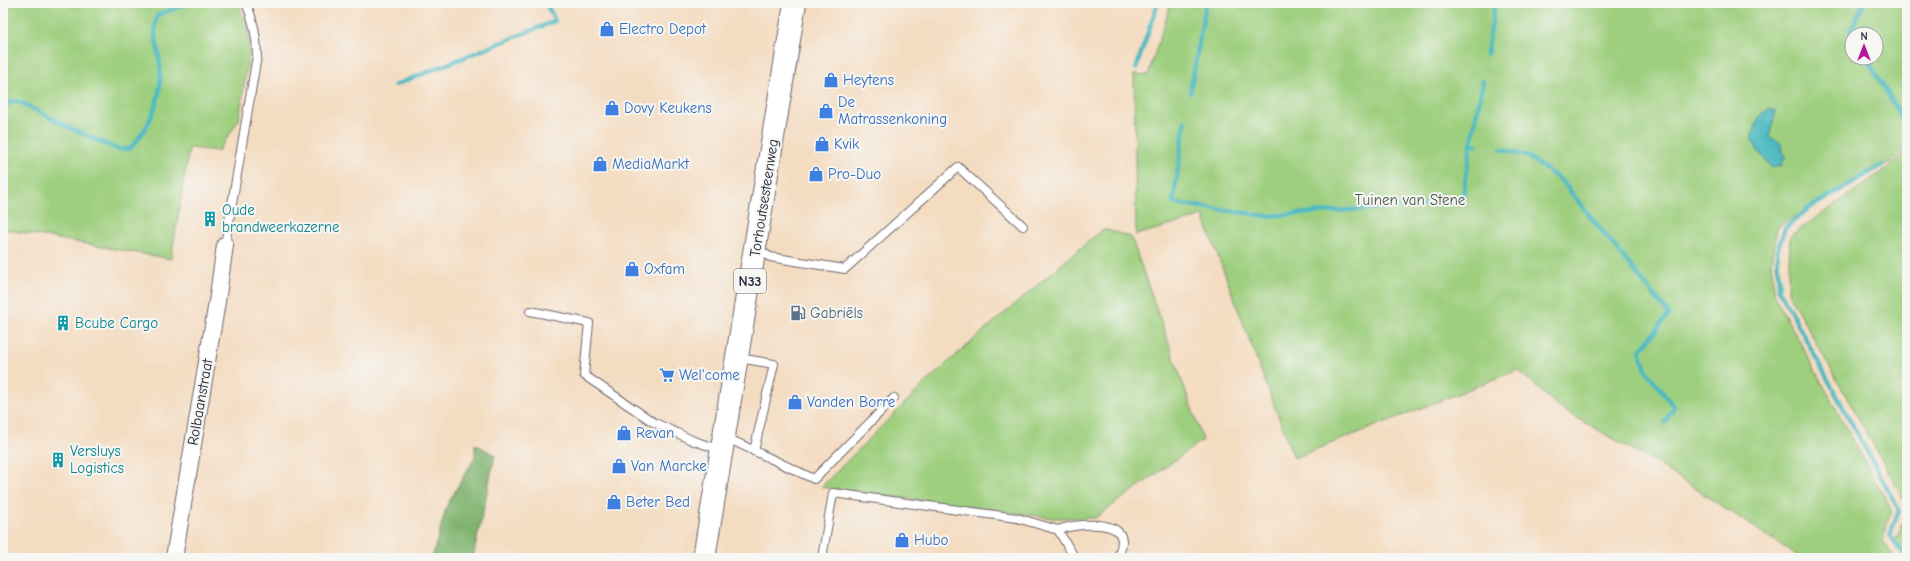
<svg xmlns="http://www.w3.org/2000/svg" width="1910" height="561" font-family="'Comic Neue',sans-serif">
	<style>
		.green { fill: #9ecf7e; stroke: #60785c; fill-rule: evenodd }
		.forest { fill: #7eb26d; stroke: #506a54 }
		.water { fill: #4bb9c1; stroke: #366e7e }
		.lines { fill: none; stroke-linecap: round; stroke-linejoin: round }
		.stream { stroke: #4bb9c1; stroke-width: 4.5 }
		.service-casing { stroke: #6c636a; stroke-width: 10 }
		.minor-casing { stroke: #6c636a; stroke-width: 18 }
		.primary-casing { stroke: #6c636a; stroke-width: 24 }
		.service { stroke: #fff; stroke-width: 8 }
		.minor { stroke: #fff; stroke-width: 16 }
		.primary { stroke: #fff; stroke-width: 22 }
		.labels { text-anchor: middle; stroke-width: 4; stroke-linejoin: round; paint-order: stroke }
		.shield { fill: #f6f6f2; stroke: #626272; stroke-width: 1 }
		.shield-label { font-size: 14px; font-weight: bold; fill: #22223b }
		.shop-label { font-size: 15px; fill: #366cbe; stroke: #f6f6f2; text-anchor: start }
		.street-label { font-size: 15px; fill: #22223b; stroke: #f6f6f2 }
		.park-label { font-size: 15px; fill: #47564f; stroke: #f6f6f2 }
		.culture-label { font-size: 15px; fill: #0d838f; stroke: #f6f6f2; text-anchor: start }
		.service-label { font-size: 15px; fill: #4e5e75; stroke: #f6f6f2; text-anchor: start }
	</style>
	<rect width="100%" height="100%" fill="#f6f6f2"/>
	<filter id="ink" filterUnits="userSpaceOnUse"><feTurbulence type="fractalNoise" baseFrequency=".025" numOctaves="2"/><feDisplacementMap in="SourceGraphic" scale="8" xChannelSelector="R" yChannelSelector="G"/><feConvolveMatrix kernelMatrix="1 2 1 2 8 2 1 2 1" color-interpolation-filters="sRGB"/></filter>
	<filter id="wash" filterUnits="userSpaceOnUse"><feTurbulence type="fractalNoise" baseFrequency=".012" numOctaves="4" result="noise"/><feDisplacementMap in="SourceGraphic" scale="16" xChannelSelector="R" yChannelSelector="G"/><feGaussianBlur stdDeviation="0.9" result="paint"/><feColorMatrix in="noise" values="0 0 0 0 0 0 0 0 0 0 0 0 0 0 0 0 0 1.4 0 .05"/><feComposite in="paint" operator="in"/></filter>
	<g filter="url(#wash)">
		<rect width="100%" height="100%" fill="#f4dcc1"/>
		<g class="green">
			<path d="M3,3H238L249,31V52L239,120L218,151L189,148L171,259L3,229Z"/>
			<path d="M1171,3H1907V152L1777,227L1771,263L1775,297L1891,509L1883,540L1894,558H1801L1653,461L1561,409L1518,370L1294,458L1203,216L1136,235L1134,74L1148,75ZM1852,34H1876V58H1852Z"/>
			<path d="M1907,154V505L1788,293L1790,236Z"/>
			<path d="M1103,229L1131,237L1203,440L1095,518H1052L821,487L926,382L980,334Z"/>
			<path d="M1907,513V557L1895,542Z"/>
		</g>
		<path class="forest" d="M475,444L495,455L473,558H432L447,505L475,457Z"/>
		<path class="water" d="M1770,109L1776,111L1769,137L1780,142L1785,157L1781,166L1772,168L1758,151L1751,137L1761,114Z"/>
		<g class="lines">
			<g class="stream">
				<path d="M1853,34L1851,29L1864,3"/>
				<path d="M1487,54L1495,3"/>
				<path d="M1867,58L1907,127"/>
				<path d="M1136,68L1158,3"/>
				<path d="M395,85L555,21L546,3"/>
				<path d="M1190,93L1206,3"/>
				<path d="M7,105L12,101L20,102L70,128L117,149H130C154,122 165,92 159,56C157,42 152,29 158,15L184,5"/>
				<path d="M1185,121L1173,203L1267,216L1462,202L1471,144L1476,145"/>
				<path d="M1471,144L1483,81"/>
				<path d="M1501,149L1527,156L1562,181L1669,314L1640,351L1646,370L1674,407L1665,422"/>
				<path d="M1906,150L1907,149"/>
				<path d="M1882,165L1808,209L1785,228L1777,251L1779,290L1899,510L1890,535L1905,558"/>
			</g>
		</g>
	</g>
	<g filter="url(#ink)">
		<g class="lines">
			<g class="service-casing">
				<g id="service">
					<path d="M225,245L257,56C257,36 254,21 246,3"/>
					<path d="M756,248L770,257L845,269L958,167L1023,226"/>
					<path d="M530,311L589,323L584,375L653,422L694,441L721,450"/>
					<path d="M739,358L774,364L754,451"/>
					<path d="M725,437L814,479L894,398"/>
					<path d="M1058,530C1072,525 1113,519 1121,536C1124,543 1120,551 1118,558"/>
					<path d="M822,558L833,493L1017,518L1058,530L1073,555V558"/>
				</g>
			</g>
			<g class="minor-casing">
				<path id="minor" d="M174,558L217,302L225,245"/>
			</g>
			<g class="primary-casing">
				<path id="primary" d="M704,558L795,3"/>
			</g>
			<use href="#service" class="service"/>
			<use href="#minor" class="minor"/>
			<use href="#primary" class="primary"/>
		</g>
	</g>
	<defs>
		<g id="shop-bare" transform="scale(1.2)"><path d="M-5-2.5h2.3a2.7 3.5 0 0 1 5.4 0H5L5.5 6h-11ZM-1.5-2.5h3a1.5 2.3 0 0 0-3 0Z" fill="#3f7fe0" stroke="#f6f6f2" stroke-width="2.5" paint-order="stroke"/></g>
		<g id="building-bare" transform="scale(1.2)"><path d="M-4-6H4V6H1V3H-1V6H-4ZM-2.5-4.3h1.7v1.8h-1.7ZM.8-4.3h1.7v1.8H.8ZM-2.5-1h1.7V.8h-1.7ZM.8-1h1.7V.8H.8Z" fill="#0f9aa8" stroke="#f6f6f2" stroke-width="2.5" paint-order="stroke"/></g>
		<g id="fuel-bare" transform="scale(1.2)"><path d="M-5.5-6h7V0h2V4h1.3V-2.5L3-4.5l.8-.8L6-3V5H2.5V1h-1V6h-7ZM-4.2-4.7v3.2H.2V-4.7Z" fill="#5c6f8a" stroke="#f6f6f2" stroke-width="2.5" paint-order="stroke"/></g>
		<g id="supermarket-bare" transform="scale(1.2)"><path d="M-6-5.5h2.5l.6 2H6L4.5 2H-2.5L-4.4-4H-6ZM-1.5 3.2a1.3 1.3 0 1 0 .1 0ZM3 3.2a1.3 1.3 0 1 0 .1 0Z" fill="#3f7fe0" stroke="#f6f6f2" stroke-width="2.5" paint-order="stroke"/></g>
	</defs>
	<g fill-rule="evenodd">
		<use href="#shop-bare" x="607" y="29"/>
		<use href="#shop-bare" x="831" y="80"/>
		<use href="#shop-bare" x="612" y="108"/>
		<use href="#shop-bare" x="826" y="111"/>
		<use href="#shop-bare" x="822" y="144"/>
		<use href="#shop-bare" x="600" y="164"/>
		<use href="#shop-bare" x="816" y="174"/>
		<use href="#building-bare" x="210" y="219"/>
		<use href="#shop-bare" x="632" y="269"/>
		<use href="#fuel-bare" x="798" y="313"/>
		<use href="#building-bare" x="63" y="323"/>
		<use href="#supermarket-bare" x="667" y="375"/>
		<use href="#shop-bare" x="795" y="402"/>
		<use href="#shop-bare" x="624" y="433"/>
		<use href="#building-bare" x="58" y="460"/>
		<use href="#shop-bare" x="619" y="466"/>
		<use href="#shop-bare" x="614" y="502"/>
		<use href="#shop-bare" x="902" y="540"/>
	</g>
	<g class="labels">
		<rect class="shield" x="734" y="269" width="32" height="24" rx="3"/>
		<g class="shield-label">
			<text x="750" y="286">N33</text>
		</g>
		<g class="shop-label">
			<text x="619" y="34">Electro Depot</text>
			<text x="843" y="85">Heytens</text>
			<text x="838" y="107">De<tspan x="838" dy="17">Matrassenkoning</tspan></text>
			<text x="624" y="113">Dovy Keukens</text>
			<text x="834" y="149">Kvik</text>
			<text x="612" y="169">MediaMarkt</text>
			<text x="828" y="179">Pro-Duo</text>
			<text x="644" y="274">Oxfam</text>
			<text x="679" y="380">Wel'come</text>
			<text x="807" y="407">Vanden Borre</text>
			<text x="636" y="438">Revan</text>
			<text x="631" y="471">Van Marcke</text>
			<text x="626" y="507">Beter Bed</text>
			<text x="914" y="545">Hubo</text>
		</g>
		<g class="street-label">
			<text transform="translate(764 198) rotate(-81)" y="5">Torhoutsesteenweg</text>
			<text transform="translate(200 402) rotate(-80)" y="5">Rolbaanstraat</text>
		</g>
		<g class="park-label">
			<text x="1410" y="205">Tuinen van Stene</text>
		</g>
		<g class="culture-label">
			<text x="222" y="215">Oude<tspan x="222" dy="17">brandweerkazerne</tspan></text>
			<text x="75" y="328">Bcube Cargo</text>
			<text x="70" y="456">Versluys<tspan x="70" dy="17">Logistics</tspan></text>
		</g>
		<g class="service-label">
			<text x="810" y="318">Gabriëls</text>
		</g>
	</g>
	<rect width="1910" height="561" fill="none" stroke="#f6f6f2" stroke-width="16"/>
	<g transform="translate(1864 46)"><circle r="19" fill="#f6f6f2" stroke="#a1a1a9"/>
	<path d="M0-3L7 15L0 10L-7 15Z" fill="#b5179e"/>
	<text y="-6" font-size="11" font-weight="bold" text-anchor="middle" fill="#22223b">N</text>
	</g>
</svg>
